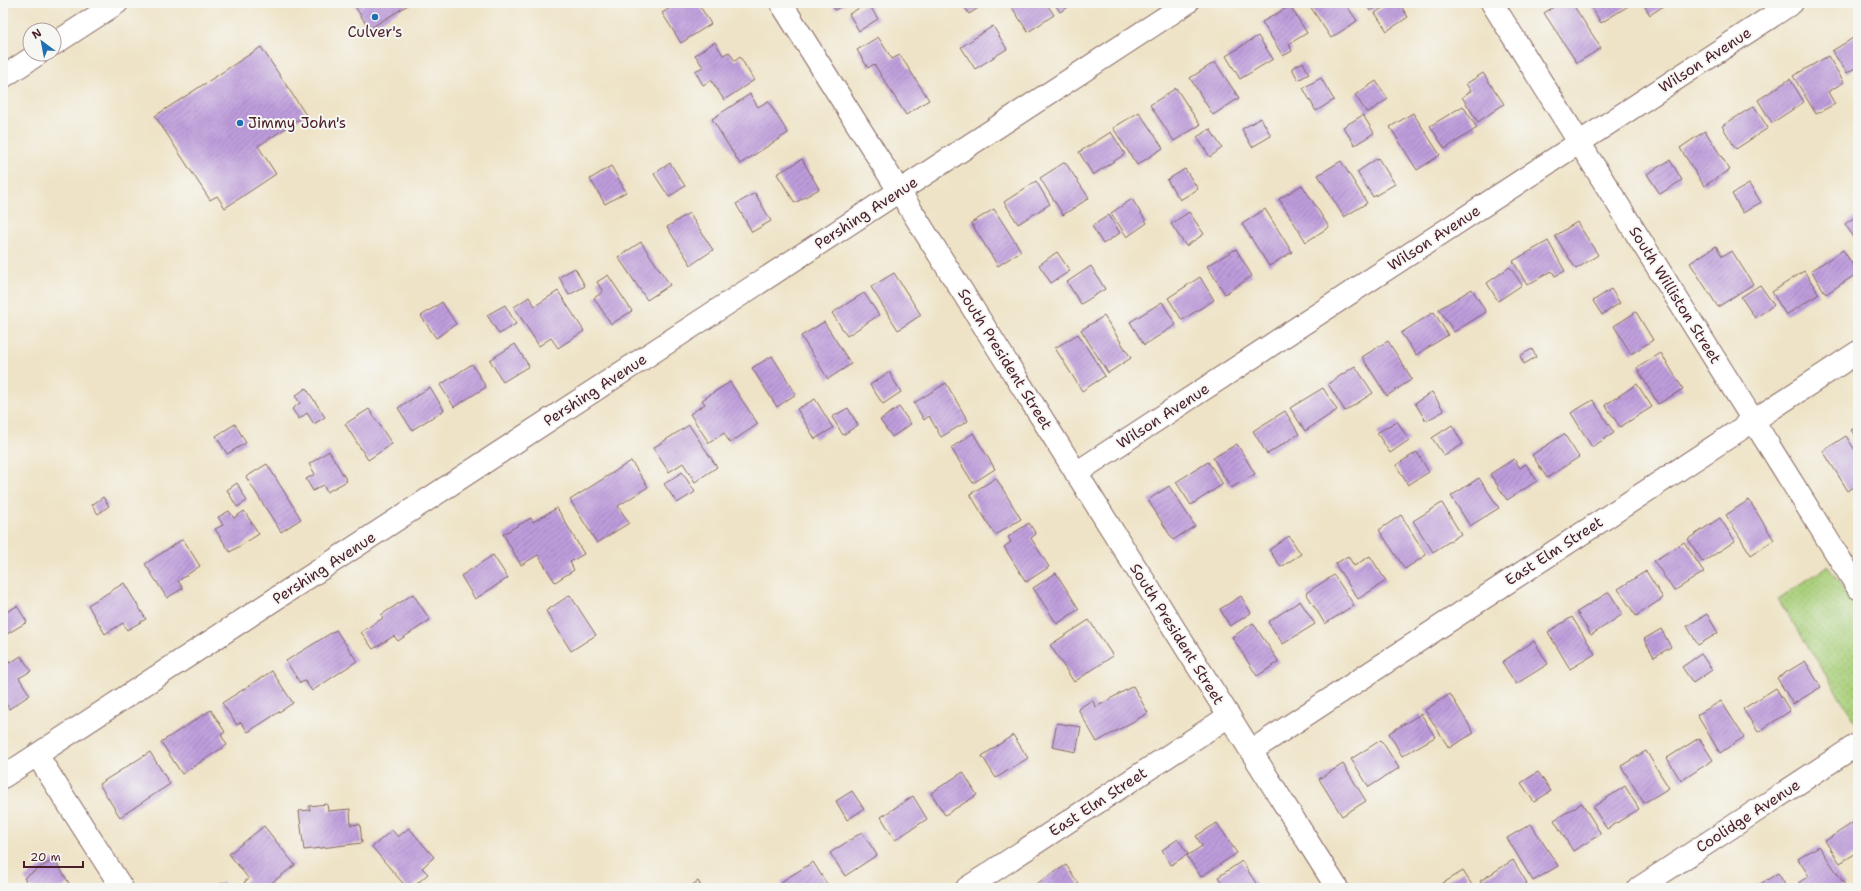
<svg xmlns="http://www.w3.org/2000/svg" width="1861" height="891" font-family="'Shantell Sans',sans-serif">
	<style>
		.park { fill: url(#park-dots); stroke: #7a7752 }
		.building { fill: url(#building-hatch) }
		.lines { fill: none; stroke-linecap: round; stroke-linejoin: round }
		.minor-casing { stroke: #836461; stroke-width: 24 }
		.primary-casing { stroke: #836461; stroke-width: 24 }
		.minor { stroke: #fff; stroke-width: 22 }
		.primary { stroke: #fff; stroke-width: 22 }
		.poi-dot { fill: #1f6fb2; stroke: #f6f6f2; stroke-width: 1.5 }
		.labels { text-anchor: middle; stroke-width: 4; stroke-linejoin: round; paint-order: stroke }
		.poi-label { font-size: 15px; fill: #4a1f2b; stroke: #f6f6f2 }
		.street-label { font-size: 15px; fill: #4a1f2b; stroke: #f6f6f2 }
	</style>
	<defs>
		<pattern id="park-dots" width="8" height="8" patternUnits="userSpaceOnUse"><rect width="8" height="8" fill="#a9cf7a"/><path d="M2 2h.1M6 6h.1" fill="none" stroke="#93b16a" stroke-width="1.8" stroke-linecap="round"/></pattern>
		<pattern id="building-hatch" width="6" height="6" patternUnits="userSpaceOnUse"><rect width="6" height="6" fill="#be9cdc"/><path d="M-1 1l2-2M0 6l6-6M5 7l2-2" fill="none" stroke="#9c7fb3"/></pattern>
	</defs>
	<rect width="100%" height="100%" fill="#f6f6f2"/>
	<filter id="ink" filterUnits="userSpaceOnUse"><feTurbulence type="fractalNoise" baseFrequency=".025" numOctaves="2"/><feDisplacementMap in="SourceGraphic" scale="8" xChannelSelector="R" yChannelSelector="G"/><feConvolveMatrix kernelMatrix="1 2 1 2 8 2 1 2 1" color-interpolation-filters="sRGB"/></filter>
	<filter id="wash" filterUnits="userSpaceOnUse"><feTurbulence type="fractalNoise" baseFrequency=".012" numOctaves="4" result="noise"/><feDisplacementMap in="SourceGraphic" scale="16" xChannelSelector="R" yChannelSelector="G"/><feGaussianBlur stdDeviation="0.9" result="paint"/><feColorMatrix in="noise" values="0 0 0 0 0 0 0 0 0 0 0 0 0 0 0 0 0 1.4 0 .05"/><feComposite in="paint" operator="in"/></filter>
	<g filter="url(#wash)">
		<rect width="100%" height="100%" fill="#eee3c6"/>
		<path class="park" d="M1828,566L1858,611V726L1778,599Z"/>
		<g id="blocks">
			<g class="building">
				<path d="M353,3H407L408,5L369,29Z"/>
				<path d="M667,3H698L711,24L681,43L662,13L670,8Z"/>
				<path d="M831,3H847L835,10Z"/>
				<path d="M868,3L878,19L859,31L849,14Z"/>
				<path d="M962,3H986L969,14Z"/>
				<path d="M1009,3H1046L1054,15L1028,32Z"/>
				<path d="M1054,3H1074L1060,12Z"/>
				<path d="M1308,3H1345L1357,21L1331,38Z"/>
				<path d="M1365,3H1383L1370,11Z"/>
				<path d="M1390,3H1399L1408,17L1387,31L1375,13Z"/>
				<path d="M1560,3H1572L1601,48L1577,63L1544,13Z"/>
				<path d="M1589,3H1633L1601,23Z"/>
				<path d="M1643,3H1668L1650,15Z"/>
				<path d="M1290,6L1307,33L1289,44L1292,51L1283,56L1262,22Z"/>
				<path d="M993,26L1007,49L975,69L961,47Z"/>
				<path d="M1858,35V66L1847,73L1832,51Z"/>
				<path d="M1258,36L1273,59L1240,79L1226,56Z"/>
				<path d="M878,37L892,59L900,55L929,100L906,115L874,64L868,68L857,50Z"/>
				<path d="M715,42L723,55L729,52L735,61L740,57L754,80L724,100L711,80L703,85L695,71L703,67L695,55Z"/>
				<path d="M261,47L306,115L258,146L276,174L225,208L217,196L210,200L155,116Z"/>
				<path d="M1828,56L1844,82L1828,92L1835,104L1816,114L1793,76Z"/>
				<path d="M1215,62L1239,98L1213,115L1190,78Z"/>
				<path d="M1303,62L1309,74L1298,80L1292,68Z"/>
				<path d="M1483,73L1504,104L1478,122L1462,97L1471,91L1466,84Z"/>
				<path d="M1321,78L1334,100L1316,111L1303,88Z"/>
				<path d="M1790,79L1804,102L1772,123L1758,100Z"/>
				<path d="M1376,81L1388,99L1367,113L1355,95Z"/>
				<path d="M1176,88L1200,125L1174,141L1150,105Z"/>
				<path d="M750,94L758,107L768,101L788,133L740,164L712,119Z"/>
				<path d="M1463,106L1477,128L1445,149L1430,126Z"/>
				<path d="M1754,106L1768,128L1736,149L1722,126Z"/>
				<path d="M1139,112L1163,148L1137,165L1113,128Z"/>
				<path d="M1413,113L1440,155L1417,170L1390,127Z"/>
				<path d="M1363,115L1374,133L1355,145L1343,127Z"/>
				<path d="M1261,118L1271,136L1252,147L1242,129Z"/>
				<path d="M1210,129L1222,148L1210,157L1197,137Z"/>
				<path d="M1705,131L1730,170L1704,186L1680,148Z"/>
				<path d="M1111,132L1125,154L1093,175L1079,152Z"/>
				<path d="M1378,158L1395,184L1373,197L1357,172Z"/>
				<path d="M802,159L819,189L795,203L777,174Z"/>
				<path d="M1670,160L1682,180L1660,194L1647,174Z"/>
				<path d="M1341,161L1367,203L1344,217L1318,175Z"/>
				<path d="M1065,162L1089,198L1063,215L1040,178Z"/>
				<path d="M670,163L685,186L669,197L654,174Z"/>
				<path d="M611,166L626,192L605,204L590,179Z"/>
				<path d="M1185,169L1198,189L1180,200L1167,180Z"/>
				<path d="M1036,181L1050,204L1018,224L1004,202Z"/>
				<path d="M1749,184L1761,202L1743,213L1732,194Z"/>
				<path d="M1302,185L1329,227L1306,242L1279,199Z"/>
				<path d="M755,193L771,221L752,232L736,204Z"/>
				<path d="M1132,199L1147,223L1127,237L1111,213Z"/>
				<path d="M994,209L1021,251L998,266L971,223Z"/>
				<path d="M1265,209L1292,252L1269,266L1242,224Z"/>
				<path d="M1189,212L1204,234L1186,246L1171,224Z"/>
				<path d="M689,213L713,250L691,265L667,227Z"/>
				<path d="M1109,215L1120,233L1103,244L1092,226Z"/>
				<path d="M1858,215V243L1845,224Z"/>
				<path d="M1577,222L1598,255L1576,269L1555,236Z"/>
				<path d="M1548,241L1565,271L1555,276L1552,271L1527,285L1513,261Z"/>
				<path d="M641,242L670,285L647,300L618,257Z"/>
				<path d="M1716,246L1722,256L1732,251L1753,284L1718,307L1690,263Z"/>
				<path d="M1236,249L1252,276L1225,294L1207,266Z"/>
				<path d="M1843,250L1858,273L1826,294L1811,271Z"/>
				<path d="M1057,252L1070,271L1051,283L1039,265Z"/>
				<path d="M1091,266L1105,289L1081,304L1067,282Z"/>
				<path d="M1510,267L1522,285L1498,301L1487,283Z"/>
				<path d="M575,268L585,286L569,295L559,277Z"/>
				<path d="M1804,271L1819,294L1786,315L1772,292Z"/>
				<path d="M894,273L921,315L898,330L871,287Z"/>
				<path d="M608,275L632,311L611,324L594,298L603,292L597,282Z"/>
				<path d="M1200,277L1214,300L1182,320L1168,298Z"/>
				<path d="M1760,285L1774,305L1755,318L1741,297Z"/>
				<path d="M1472,289L1486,312L1454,332L1439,309Z"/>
				<path d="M1611,289L1620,303L1602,315L1593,301Z"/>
				<path d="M558,291L584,331L558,348L551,338L539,346L514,307L529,297L535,306Z"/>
				<path d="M864,293L879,315L847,336L832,313Z"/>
				<path d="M442,302L456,324L436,338L421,316Z"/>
				<path d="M1162,302L1176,325L1144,345L1130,322Z"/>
				<path d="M505,305L516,324L499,334L487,315Z"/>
				<path d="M1434,312L1448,335L1416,355L1401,333Z"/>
				<path d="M1636,312L1653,340L1631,354L1614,326Z"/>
				<path d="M1104,316L1131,358L1108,373L1081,330Z"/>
				<path d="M824,322L851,364L828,379L801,336Z"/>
				<path d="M1078,334L1105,376L1082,391L1055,348Z"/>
				<path d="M1388,341L1412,379L1387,396L1362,357Z"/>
				<path d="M515,344L529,366L503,382L490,360Z"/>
				<path d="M1532,349L1536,357L1524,364L1520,356Z"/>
				<path d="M1661,353L1683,389L1658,404L1637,368Z"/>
				<path d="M772,356L796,394L777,407L752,368Z"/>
				<path d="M472,364L486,387L454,407L440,385Z"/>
				<path d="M1355,366L1373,393L1345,411L1328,384Z"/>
				<path d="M889,372L901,392L883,404L870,385Z"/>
				<path d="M730,382L758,424L730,443L724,433L709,443L690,414L705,404L702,400Z"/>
				<path d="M946,383L968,421L941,437L929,416L924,420L914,403Z"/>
				<path d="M1637,384L1652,407L1620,427L1605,405Z"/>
				<path d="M430,387L444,410L412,430L398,408Z"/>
				<path d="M306,388L325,417L314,424L307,413L299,419L292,409L300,403L295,396Z"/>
				<path d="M1323,388L1337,410L1305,431L1290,408Z"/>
				<path d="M1432,392L1444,411L1426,421L1415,403Z"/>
				<path d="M815,399L833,428L815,439L797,409Z"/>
				<path d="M1593,400L1614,433L1592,447L1571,413Z"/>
				<path d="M899,407L911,424L892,437L880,420Z"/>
				<path d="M848,408L858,425L843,435L832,417Z"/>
				<path d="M369,409L392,444L368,460L345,424Z"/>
				<path d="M1285,411L1299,434L1267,454L1253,431Z"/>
				<path d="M1397,421L1409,440L1390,453L1377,433Z"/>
				<path d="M235,424L246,443L227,454L216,436Z"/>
				<path d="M689,425L717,467L695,482L683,463L669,472L653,448Z"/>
				<path d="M1452,425L1463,444L1444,456L1432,438Z"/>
				<path d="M1858,426V441L1851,430Z"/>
				<path d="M973,433L995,469L973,483L951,448Z"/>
				<path d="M1564,434L1579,457L1547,478L1532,455Z"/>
				<path d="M1846,436L1858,455V484L1848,491L1823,451Z"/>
				<path d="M1237,444L1255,474L1231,488L1213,458Z"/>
				<path d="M329,451L347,481L327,492L323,485L313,491L306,479L315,474L309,464Z"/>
				<path d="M1417,452L1429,472L1408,485L1396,465Z"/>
				<path d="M1514,459L1520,468L1526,464L1537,481L1507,500L1490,474Z"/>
				<path d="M631,461L648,487L618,506L629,523L597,543L570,500Z"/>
				<path d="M1208,462L1223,484L1191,505L1176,482Z"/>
				<path d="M267,464L301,519L281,532L246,477Z"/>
				<path d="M682,472L695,492L677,503L664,484Z"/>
				<path d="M996,478L1021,519L995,535L970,494Z"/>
				<path d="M1479,478L1499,508L1470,526L1451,496Z"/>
				<path d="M237,483L247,501L237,507L227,490Z"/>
				<path d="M1169,486L1195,526L1173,540L1148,500Z"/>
				<path d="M103,497L109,506L98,514L92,505Z"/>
				<path d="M1749,500L1774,540L1751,555L1726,515Z"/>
				<path d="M1442,503L1461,534L1433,552L1413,521Z"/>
				<path d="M557,508L584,554L570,562L574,570L555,582L538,555L521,565L503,534L531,518L533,522Z"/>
				<path d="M229,511L234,518L244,511L259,534L230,552L215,529L223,525L218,517Z"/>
				<path d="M1401,515L1426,555L1405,569L1379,530Z"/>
				<path d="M1720,518L1735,541L1703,562L1688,539Z"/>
				<path d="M1029,523L1036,534L1031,538L1049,567L1026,582L1004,547L1011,542L1008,537Z"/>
				<path d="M1289,536L1301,554L1281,567L1269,550Z"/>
				<path d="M183,539L200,566L178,581L183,588L167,598L145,564Z"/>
				<path d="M1684,542L1704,572L1674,591L1654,561Z"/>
				<path d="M493,555L508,578L475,599L461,576Z"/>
				<path d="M1348,556L1354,566L1370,556L1386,581L1358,599L1335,564Z"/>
				<path d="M1646,571L1663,598L1636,616L1618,589Z"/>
				<path d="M1056,573L1079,609L1057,624L1033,588Z"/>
				<path d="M1334,575L1354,605L1325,624L1306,593Z"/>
				<path d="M124,583L146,619L127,630L123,623L105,634L88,605Z"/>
				<path d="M1609,592L1623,614L1591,635L1577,612Z"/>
				<path d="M413,594L430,620L398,641L394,636L373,649L361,632L383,618L381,615Z"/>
				<path d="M570,595L596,635L571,651L546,611Z"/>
				<path d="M1241,596L1251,613L1230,626L1220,609Z"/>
				<path d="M1300,601L1315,624L1283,644L1268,622Z"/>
				<path d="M17,606L27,622L7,634L3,627V614Z"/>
				<path d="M1707,614L1718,633L1698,645L1687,626Z"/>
				<path d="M1572,617L1595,654L1570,669L1548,632Z"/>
				<path d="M1089,620L1113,656L1074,682L1050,645Z"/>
				<path d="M1253,623L1279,662L1257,676L1232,637Z"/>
				<path d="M1661,629L1671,647L1654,657L1644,639Z"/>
				<path d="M336,630L357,661L312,691L305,681L300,683L286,661Z"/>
				<path d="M1534,641L1548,664L1516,684L1502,662Z"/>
				<path d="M1701,654L1712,670L1693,683L1682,667Z"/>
				<path d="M21,656L31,671L19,678L30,695L9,709L3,699V660L6,658L10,663Z"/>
				<path d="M1805,661L1821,687L1793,704L1777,678Z"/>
				<path d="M272,671L293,703L248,732L241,722L237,725L222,703Z"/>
				<path d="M1133,686L1148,713L1097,742L1078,709L1092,700L1096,707Z"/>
				<path d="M1776,688L1790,711L1758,732L1743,709Z"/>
				<path d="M1450,694L1474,733L1449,748L1425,710Z"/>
				<path d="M1721,701L1744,737L1720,753L1697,715Z"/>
				<path d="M211,710L225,732L221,735L227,745L182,774L161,742Z"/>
				<path d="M1421,714L1435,737L1402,756L1389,733Z"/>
				<path d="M1057,723L1081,727L1076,752L1052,747Z"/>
				<path d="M1013,735L1028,758L996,778L982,756Z"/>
				<path d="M1699,738L1713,760L1681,781L1667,758Z"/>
				<path d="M1381,740L1399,768L1369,787L1351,759Z"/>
				<path d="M1646,751L1669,788L1644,803L1621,766Z"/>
				<path d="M150,752L170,784L120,817L99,784Z"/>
				<path d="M1343,764L1366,801L1342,816L1319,779Z"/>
				<path d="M963,772L977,795L945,815L931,793Z"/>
				<path d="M1538,772L1551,791L1534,802L1521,783Z"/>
				<path d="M1625,786L1639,809L1607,829L1593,807Z"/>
				<path d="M852,791L864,809L847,820L836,801Z"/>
				<path d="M913,796L927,819L895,840L881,817Z"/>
				<path d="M1582,803L1601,834L1573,851L1554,820Z"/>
				<path d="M327,804L328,811L350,809L351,825L360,824L362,843L304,850L299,811L310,810L309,806Z"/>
				<path d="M1857,820L1858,852L1840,863L1825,841Z"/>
				<path d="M1217,823L1237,853L1201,877L1187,856L1202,846L1196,836Z"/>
				<path d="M1531,824L1558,866L1533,881L1507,838Z"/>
				<path d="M264,826L295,865L265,888H249L244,882L249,879L229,854Z"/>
				<path d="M409,828L434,857L422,868L428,874L412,888H407L372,847L392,830L398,837Z"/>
				<path d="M862,832L877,855L845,876L830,853Z"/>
				<path d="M1178,839L1188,854L1171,865L1162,850Z"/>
				<path d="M1819,846L1845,885L1840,888H1802L1798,883L1809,876L1798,859Z"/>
				<path d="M54,859L69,883L62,888H31L24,878Z"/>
				<path d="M1513,860L1527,883L1519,888H1485L1480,881Z"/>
				<path d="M1242,861L1259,888H1225L1218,877Z"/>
				<path d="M813,862L827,884L821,888H784L781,882Z"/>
				<path d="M1066,865L1079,884L1072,888H1030Z"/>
				<path d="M1463,871L1474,888H1435Z"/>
				<path d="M1778,873L1787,888H1754Z"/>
				<path d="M698,881L702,888H688Z"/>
				<path d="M223,882L227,888H214Z"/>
			</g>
		</g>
	</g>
	<g filter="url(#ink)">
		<use href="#blocks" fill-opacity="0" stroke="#836461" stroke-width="1"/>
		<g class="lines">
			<g class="minor-casing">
				<g id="minor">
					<path d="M781,3L1337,888"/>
					<path d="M1492,3L1858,588"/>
					<path d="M1076,473L1792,3"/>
					<path d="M1251,751L1858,352"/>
					<path d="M37,755L122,888"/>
					<path d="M3,777L1187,3"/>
					<path d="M967,888L1229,716"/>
					<path d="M1639,888L1858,744"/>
				</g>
			</g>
			<g class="primary-casing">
				<g id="primary">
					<path d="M54,44L117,3"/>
					<path d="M3,77L38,54"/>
				</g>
			</g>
			<use href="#minor" class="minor"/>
			<use href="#primary" class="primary"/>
		</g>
	</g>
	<g class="poi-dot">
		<circle cx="375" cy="17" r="4"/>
		<circle cx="240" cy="123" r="4"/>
	</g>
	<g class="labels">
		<g class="poi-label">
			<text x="375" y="37">Culver's</text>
			<text x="248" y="128" text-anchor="start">Jimmy John's</text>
		</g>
		<g class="street-label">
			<text transform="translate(1705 60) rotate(-33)" y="5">Wilson Avenue</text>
			<text transform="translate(866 213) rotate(-33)" y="5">Pershing Avenue</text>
			<text transform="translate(1434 238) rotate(-33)" y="5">Wilson Avenue</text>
			<text transform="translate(1675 295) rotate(58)" y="5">South Williston Street</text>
			<text transform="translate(1005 359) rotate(58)" y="5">South President Street</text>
			<text transform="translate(595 390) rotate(-33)" y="5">Pershing Avenue</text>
			<text transform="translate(1163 416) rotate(-33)" y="5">Wilson Avenue</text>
			<text transform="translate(1554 551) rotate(-33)" y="5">East Elm Street</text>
			<text transform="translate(324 568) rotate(-33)" y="5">Pershing Avenue</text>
			<text transform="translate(1177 634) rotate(58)" y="5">South President Street</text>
			<text transform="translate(1098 802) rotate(-33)" y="5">East Elm Street</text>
			<text transform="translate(1748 816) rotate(-33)" y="5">Coolidge Avenue</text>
		</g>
	</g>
	<rect width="1861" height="891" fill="none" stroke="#f6f6f2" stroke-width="16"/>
	<g transform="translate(42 42) rotate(328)"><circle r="19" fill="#f6f6f2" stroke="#b1a0a2"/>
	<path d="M0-3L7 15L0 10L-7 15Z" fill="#1f6fb2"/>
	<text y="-6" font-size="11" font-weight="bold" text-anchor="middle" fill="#4a1f2b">N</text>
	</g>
	<path d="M24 861v6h59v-6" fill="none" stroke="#4a1f2b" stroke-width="2"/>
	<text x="30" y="861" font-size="12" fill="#4a1f2b" stroke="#f6f6f2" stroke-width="3" paint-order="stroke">20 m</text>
</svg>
